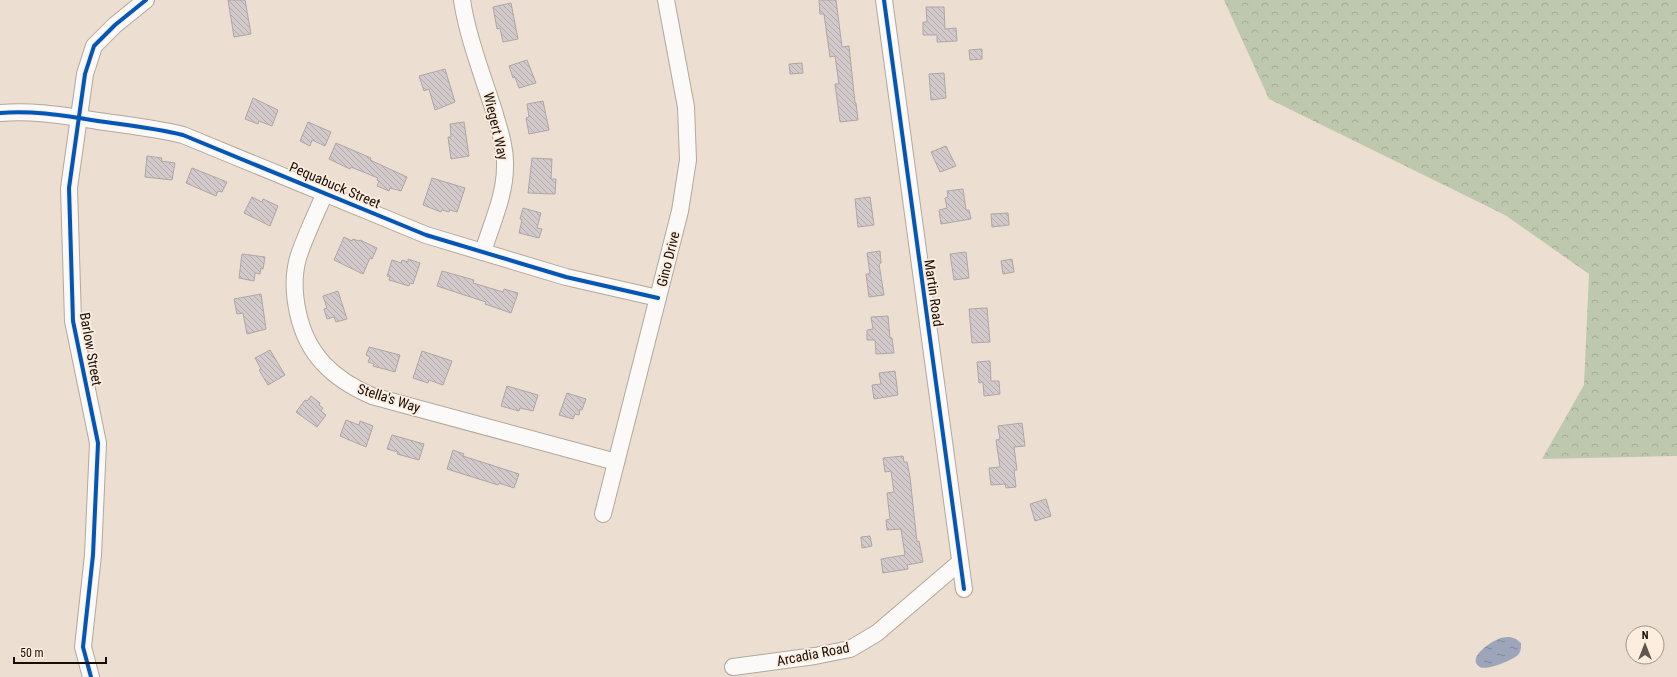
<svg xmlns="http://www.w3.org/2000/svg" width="1677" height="677" font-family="'Roboto Condensed',sans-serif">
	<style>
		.forest { fill: url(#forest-crowns) }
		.water { fill: url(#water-ripples) }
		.building { fill: url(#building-back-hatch); stroke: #aea6a6 }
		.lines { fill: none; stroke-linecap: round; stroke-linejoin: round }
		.minor-casing { stroke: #b2a89d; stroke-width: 18 }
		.minor { stroke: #fcfaf8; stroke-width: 16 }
		.cycleway-casing { stroke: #fceddf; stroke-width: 6 }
		.cycleway { stroke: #0057b8; stroke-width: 4 }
		.labels { text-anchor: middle; stroke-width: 3.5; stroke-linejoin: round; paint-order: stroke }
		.street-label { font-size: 14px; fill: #150d06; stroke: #fceddf }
	</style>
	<defs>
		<pattern id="forest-crowns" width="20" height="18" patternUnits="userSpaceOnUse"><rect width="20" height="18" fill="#bec8af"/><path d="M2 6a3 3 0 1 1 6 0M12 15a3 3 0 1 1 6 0" fill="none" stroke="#a2ab95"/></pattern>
		<pattern id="water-ripples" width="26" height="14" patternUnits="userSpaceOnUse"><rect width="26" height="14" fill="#9ca5ba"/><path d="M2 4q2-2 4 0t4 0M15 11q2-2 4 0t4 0" fill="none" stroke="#7e8595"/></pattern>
		<pattern id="building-back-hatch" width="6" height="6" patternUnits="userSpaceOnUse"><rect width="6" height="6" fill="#d2c9ca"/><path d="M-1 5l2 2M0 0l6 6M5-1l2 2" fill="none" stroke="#b3abac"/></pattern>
	</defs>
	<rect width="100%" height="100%" fill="#ecded1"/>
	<path class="forest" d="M1224,0H1677V456L1542,459L1584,385L1589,274L1505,215L1269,99Z"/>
	<path class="water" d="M1510,637L1516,639L1521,643C1521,648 1521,652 1518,655C1513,660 1486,671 1480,667C1465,658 1493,640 1501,638C1504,637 1507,637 1510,637Z"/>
	<g class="building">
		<path d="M228,0H245L251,34L234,37Z"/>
		<path d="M819,0H836L842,47L849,46L855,103H856L858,120L840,122L835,84H839L835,56L830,57L824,14H820Z"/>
		<path d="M511,3L518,39L503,42L500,28L497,29L493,7Z"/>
		<path d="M926,7H944L945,29L956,28L957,41L937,42V35H923V22H927Z"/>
		<path d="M982,49V59L970,60L969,50Z"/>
		<path d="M527,60L536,83L519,88L515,77L513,78L509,66Z"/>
		<path d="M802,63L803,73L790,74L789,64Z"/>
		<path d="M445,69L455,102L435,110L429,89L424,91L419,76Z"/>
		<path d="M944,73L946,98L931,100L929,74Z"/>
		<path d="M253,98L278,110L272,126L259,121L258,124L245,119Z"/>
		<path d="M543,101L549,130L529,134L526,118L529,117L527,104Z"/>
		<path d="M308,122L331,132L325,146L312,140L310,146L300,141Z"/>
		<path d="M464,122L469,156L451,159L448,137H451L450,124Z"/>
		<path d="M336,143L371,158L370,160L407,177L401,191L390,188L389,191L377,186L379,181L377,180L378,178L351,167L350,169L329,159Z"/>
		<path d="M946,146L956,166L940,172L931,152Z"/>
		<path d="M147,156L162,158L161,161L175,163L172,180L145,177Z"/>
		<path d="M532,158L552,159L551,179H556L555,194L528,193Z"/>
		<path d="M192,168L227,182L222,192L218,191L216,196L186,183Z"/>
		<path d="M432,178L465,188L457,212L450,210L449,212L442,210L441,212L423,205Z"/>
		<path d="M963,189L966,210H969L971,219L941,224L939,210L947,208L945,198L948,197L947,191Z"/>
		<path d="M252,197L262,202L263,199L278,206L270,226L244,213Z"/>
		<path d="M870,197L874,225L858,227L855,199Z"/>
		<path d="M523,208L541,213L537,228L542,229L539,238L519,233L522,220L520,219Z"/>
		<path d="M1008,213L1009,225L992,227L991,214Z"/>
		<path d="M344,237L352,241L353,239L359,241L360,240L377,248L372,259L370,258L363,274L334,260Z"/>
		<path d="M880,251L881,263L879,264L884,295L869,297L866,274H870L867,253Z"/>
		<path d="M966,252L969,278L954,280L950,254Z"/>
		<path d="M242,254L265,257L263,269L261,268L260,274L255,273L254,281L239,278Z"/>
		<path d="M408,259L420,263L413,284L410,283L409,286L389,280L390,277L387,276L392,260L401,263L402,260L408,262Z"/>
		<path d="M1012,259L1014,272L1003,274L1001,261Z"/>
		<path d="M442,271L474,280L473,283L503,292L504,289L518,293L511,313L485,304L486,302L437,286Z"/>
		<path d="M338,291L347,319L336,322L334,317L327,319L324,309L327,308L323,296Z"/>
		<path d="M261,294L266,329L247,334L243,313L237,314L234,299Z"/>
		<path d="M987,308L990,342L972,343L969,309Z"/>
		<path d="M888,316L890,338H892L894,353L876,354L875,340H867V330L873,329L871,317Z"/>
		<path d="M369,347L400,355L395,372L373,366L374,364L368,362L370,357L366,355Z"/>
		<path d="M270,350L285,375L268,385L259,370L261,369L255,358Z"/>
		<path d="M422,351L452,361L443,385L429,380L428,383L413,378Z"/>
		<path d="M990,361L991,381H999L1000,394L984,396L983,382L979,383L977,362Z"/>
		<path d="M895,371L898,395L874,399L872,385L881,384L879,373Z"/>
		<path d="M507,386L538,395L533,411L520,408L519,411L501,406Z"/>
		<path d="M567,393L586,399L582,410L580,409L579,415L575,414L573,419L559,415Z"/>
		<path d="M311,396L320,403L319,405L323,408L321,411L326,415L317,427L296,412L305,400L307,401Z"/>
		<path d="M346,420L359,425L360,421L373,426L366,447L340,436Z"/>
		<path d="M1022,423L1025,446L1014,447L1017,470H1014L1016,487L1006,488L1005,484L991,485L989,468L1000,467L996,440L1000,439L998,426Z"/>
		<path d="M392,435L424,444L419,460L397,454L398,452L387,449Z"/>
		<path d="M453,450L464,454L463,456L519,474L514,488L499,483L498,485L447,469Z"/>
		<path d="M903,456L904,462H907L910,477L917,542L919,541L923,562L907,565L908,569L883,573L881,559L905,555L901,529L887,530L886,520L890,519L887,493L894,492L891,471L885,472L883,458Z"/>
		<path d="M1046,499L1051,516L1035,521L1030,504Z"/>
		<path d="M870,536L872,546L862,548L861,537Z"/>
	</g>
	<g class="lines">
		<g class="minor-casing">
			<g id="minor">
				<path d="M462,0C467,35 483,77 494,111C499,129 506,148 505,167C505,196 491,225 483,252"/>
				<path d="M884,0L964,589"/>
				<path d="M0,113C33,110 66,116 98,121C126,125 155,128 183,135L426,235L566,277L658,298"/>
				<path d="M325,193C316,214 305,236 298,258C293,276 294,295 298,313C307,355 333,379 372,396L616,462"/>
				<path d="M603,514L680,211L688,160L686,107L666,0"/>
				<path d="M733,667L815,656L850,649L877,633L960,562"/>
				<path d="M91,677L83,647L93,555L98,443L73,321L69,188L85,74L94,46L115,25L146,0"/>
			</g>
		</g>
		<use href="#minor" class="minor"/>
		<g class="cycleway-casing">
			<g id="cycleway">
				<path d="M884,0L964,589"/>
				<path d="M0,113C33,110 66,116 98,121C126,125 155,128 183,135L426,235L566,277L658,298"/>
				<path d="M91,677L83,647L93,555L98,443L73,321L69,188L85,74L94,46L115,25L146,0"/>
			</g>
		</g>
		<use href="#cycleway" class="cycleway"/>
	</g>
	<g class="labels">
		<g class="street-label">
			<text transform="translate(496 126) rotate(77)" y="5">Wiegert Way</text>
			<text transform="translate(335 185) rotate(23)" y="5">Pequabuck Street</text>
			<text transform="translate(668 259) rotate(-76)" y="5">Gino Drive</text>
			<text transform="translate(934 293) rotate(82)" y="5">Martin Road</text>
			<text transform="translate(91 349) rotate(80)" y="5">Barlow Street</text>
			<text transform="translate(389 398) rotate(18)" y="5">Stella's Way</text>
			<text transform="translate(813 654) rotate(-11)" y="5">Arcadia Road</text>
		</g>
	</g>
	<g transform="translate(1645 645)"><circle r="19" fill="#fceddf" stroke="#a09388"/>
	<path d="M0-3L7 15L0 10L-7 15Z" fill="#60564d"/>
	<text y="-6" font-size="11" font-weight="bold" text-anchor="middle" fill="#150d06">N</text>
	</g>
	<path d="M14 657v6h92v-6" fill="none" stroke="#150d06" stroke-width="2"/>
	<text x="20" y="657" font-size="12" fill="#150d06" stroke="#fceddf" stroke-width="3" paint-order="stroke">50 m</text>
</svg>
